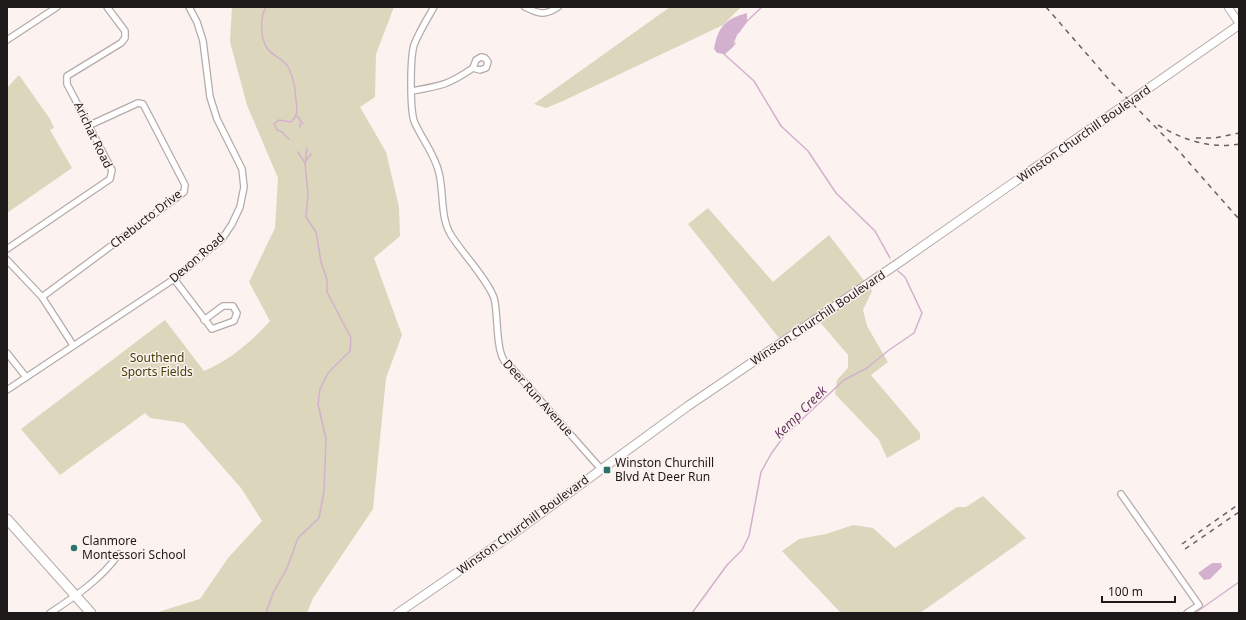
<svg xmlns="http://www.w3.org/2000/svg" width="1246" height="620" font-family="'Noto Sans',sans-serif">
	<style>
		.green { fill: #dcd6bc }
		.water { fill: #d3b1ce }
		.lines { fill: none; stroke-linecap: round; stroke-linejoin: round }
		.stream { stroke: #d3b1ce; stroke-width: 1.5 }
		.minor-casing { stroke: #b5aba9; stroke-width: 8 }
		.tertiary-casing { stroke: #b5aba9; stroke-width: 9 }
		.secondary-casing { stroke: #b5aba9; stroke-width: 10 }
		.primary-casing { stroke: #b5aba9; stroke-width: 11 }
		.minor { stroke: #fff; stroke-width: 5.5 }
		.tertiary { stroke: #fff; stroke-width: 7 }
		.secondary { stroke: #fff; stroke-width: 8 }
		.primary { stroke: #fff; stroke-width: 9 }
		.rail { stroke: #676260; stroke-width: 1.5; stroke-dasharray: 5 5; stroke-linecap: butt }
		.poi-dot { fill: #29736f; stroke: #fcf2ef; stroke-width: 1.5 }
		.labels { text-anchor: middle; stroke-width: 3; stroke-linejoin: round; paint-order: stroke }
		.street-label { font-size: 12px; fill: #1d1a19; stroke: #fcf2ef }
		.park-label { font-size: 12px; fill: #473c08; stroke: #fcf2ef }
		.poi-label { font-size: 12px; fill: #1d1a19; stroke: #fcf2ef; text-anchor: start }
		.water-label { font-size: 13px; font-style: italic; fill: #673a62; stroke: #fcf2ef }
	</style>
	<rect width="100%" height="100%" fill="#fcf2ef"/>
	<g class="green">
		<path d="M232,7H394L376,54L375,97L360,107L386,152L399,207L400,236L374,258L402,335L386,378L373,509L313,598L307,613H155L200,599L228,558L262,521L241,488L184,423L150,418L145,413L60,475L21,429L165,320L204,371C230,360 251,342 270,321L249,282L275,228L278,178L247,105L230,42Z"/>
		<path d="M670,7H741L723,25L563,101L546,108L534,104Z"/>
		<path d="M19,75L50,119L54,128L50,130L72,168L7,213V88Z"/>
		<path d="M708,208L773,282L829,235L872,291L863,310L867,326L888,362L871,375L920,433V439L887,458L879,440L835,394L837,380L848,368V355L814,315L779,338L688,224Z"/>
		<path d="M983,496L1026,538L920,613H841L782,551L799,539L826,534L853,525L873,528L895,548L957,507H966Z"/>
	</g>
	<g class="water">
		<path d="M747,13V21L738,33L732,47L724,54L717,53L714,49C718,27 725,19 747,13Z"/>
		<path d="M1212,563H1221L1222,567L1210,579L1204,580L1198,573Z"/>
	</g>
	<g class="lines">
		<g class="stream">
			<path d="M266,7C260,17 260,38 267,48C272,56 284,59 288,67C294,78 295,88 296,100C297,110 299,114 291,122L279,120L274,124L277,130L282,132L289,139"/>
			<path d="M738,33L747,21L762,7"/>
			<path d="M735,43L732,47L724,54L754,81L781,126L808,151L836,193L875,231L890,258"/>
			<path d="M297,116L303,124"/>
			<path d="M300,123V127"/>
			<path d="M305,162L311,154"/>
			<path d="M305,163L307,148"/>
			<path d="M266,613L273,593L287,568L298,538L319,518L324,491L326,439L318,404L320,389L328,373L350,351L351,338L327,292V280L321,262L316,232L306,217L308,194L305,163L298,152"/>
			<path d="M692,613L727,565L742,550L749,536L761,472L771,454L784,436L844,380L867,368L889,350L914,333L922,313L905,277L898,271"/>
			<path d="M1195,613L1239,582"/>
		</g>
		<g class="minor-casing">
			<g id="minor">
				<path d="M434,7C427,19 419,32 414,45C410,59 410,107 414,121C421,138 435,154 439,173C444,193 440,217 451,235C462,253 488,280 494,298C499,314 494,360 510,366L601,469"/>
				<path d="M525,7C539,14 545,16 558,7"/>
				<path d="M7,40L57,7"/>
				<path d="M481,57L485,58L488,62L486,68L480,70L473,68L476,60Z"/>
				<path d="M412,91C441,86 448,85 473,68"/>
				<path d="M7,249L110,179L112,170L67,84V76L121,43L125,38V31L107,7"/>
				<path d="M7,260L42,297L73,345"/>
				<path d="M174,279L212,329L234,321L237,313L233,306H223L204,320"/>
				<path d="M42,297L184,192L185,185L143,104L138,103L90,125"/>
				<path d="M7,353L26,377"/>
				<path d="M7,390L174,279L222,239L232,224L240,207L244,187L242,169L217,119L210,97L203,41L197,22L189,7"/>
				<path d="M1121,494L1199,605L1187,613"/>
				<path d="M50,613C76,596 101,579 119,554"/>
			</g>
		</g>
		<g class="tertiary-casing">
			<path id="tertiary" d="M1228,7L1239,23"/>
		</g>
		<g class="secondary-casing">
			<path id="secondary" d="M398,613L510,536L688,406L900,262L1239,25"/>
		</g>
		<g class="primary-casing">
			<path id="primary" d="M7,519L91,613"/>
		</g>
		<use href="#minor" class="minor"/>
		<use href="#tertiary" class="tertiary"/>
		<use href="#secondary" class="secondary"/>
		<use href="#primary" class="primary"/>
		<g class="rail">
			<path d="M1046,7L1112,83L1177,149L1239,219"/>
			<path d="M1158,125C1183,140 1210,149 1239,144"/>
			<path d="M1196,138H1215L1239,133"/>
			<path d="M1182,544L1239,504"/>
			<path d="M1185,549L1239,512"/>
		</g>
	</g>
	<g class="poi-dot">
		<rect x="603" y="466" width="8" height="8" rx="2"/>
		<circle cx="74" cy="548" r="4"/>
	</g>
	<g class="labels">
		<g class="street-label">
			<text transform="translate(1084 134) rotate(-35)" y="4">Winston Churchill Boulevard</text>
			<text transform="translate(93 135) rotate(64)" y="4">Arichat Road</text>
			<text transform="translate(146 219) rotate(-38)" y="4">Chebucto Drive</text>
			<text transform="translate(197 258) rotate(-41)" y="4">Devon Road</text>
			<text transform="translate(818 318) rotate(-34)" y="4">Winston Churchill Boulevard</text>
			<text transform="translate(538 398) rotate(48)" y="4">Deer Run Avenue</text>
			<text transform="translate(523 525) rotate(-36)" y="4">Winston Churchill Boulevard</text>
		</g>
		<g class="park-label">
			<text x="157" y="362">Southend<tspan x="157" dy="14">Sports Fields</tspan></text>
		</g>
		<g class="poi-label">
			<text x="615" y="467">Winston Churchill<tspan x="615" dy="14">Blvd At Deer Run</tspan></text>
			<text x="82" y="545">Clanmore<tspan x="82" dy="14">Montessori School</tspan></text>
		</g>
		<g class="water-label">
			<text transform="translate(800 412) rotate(-45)" y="5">Kemp Creek</text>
		</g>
	</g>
	<rect width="1246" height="620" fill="none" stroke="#1d1a19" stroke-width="16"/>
	<path d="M1102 596v6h73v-6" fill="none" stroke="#1d1a19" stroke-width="2"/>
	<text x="1108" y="596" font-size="12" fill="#1d1a19" stroke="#fcf2ef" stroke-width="3" paint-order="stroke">100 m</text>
</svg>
